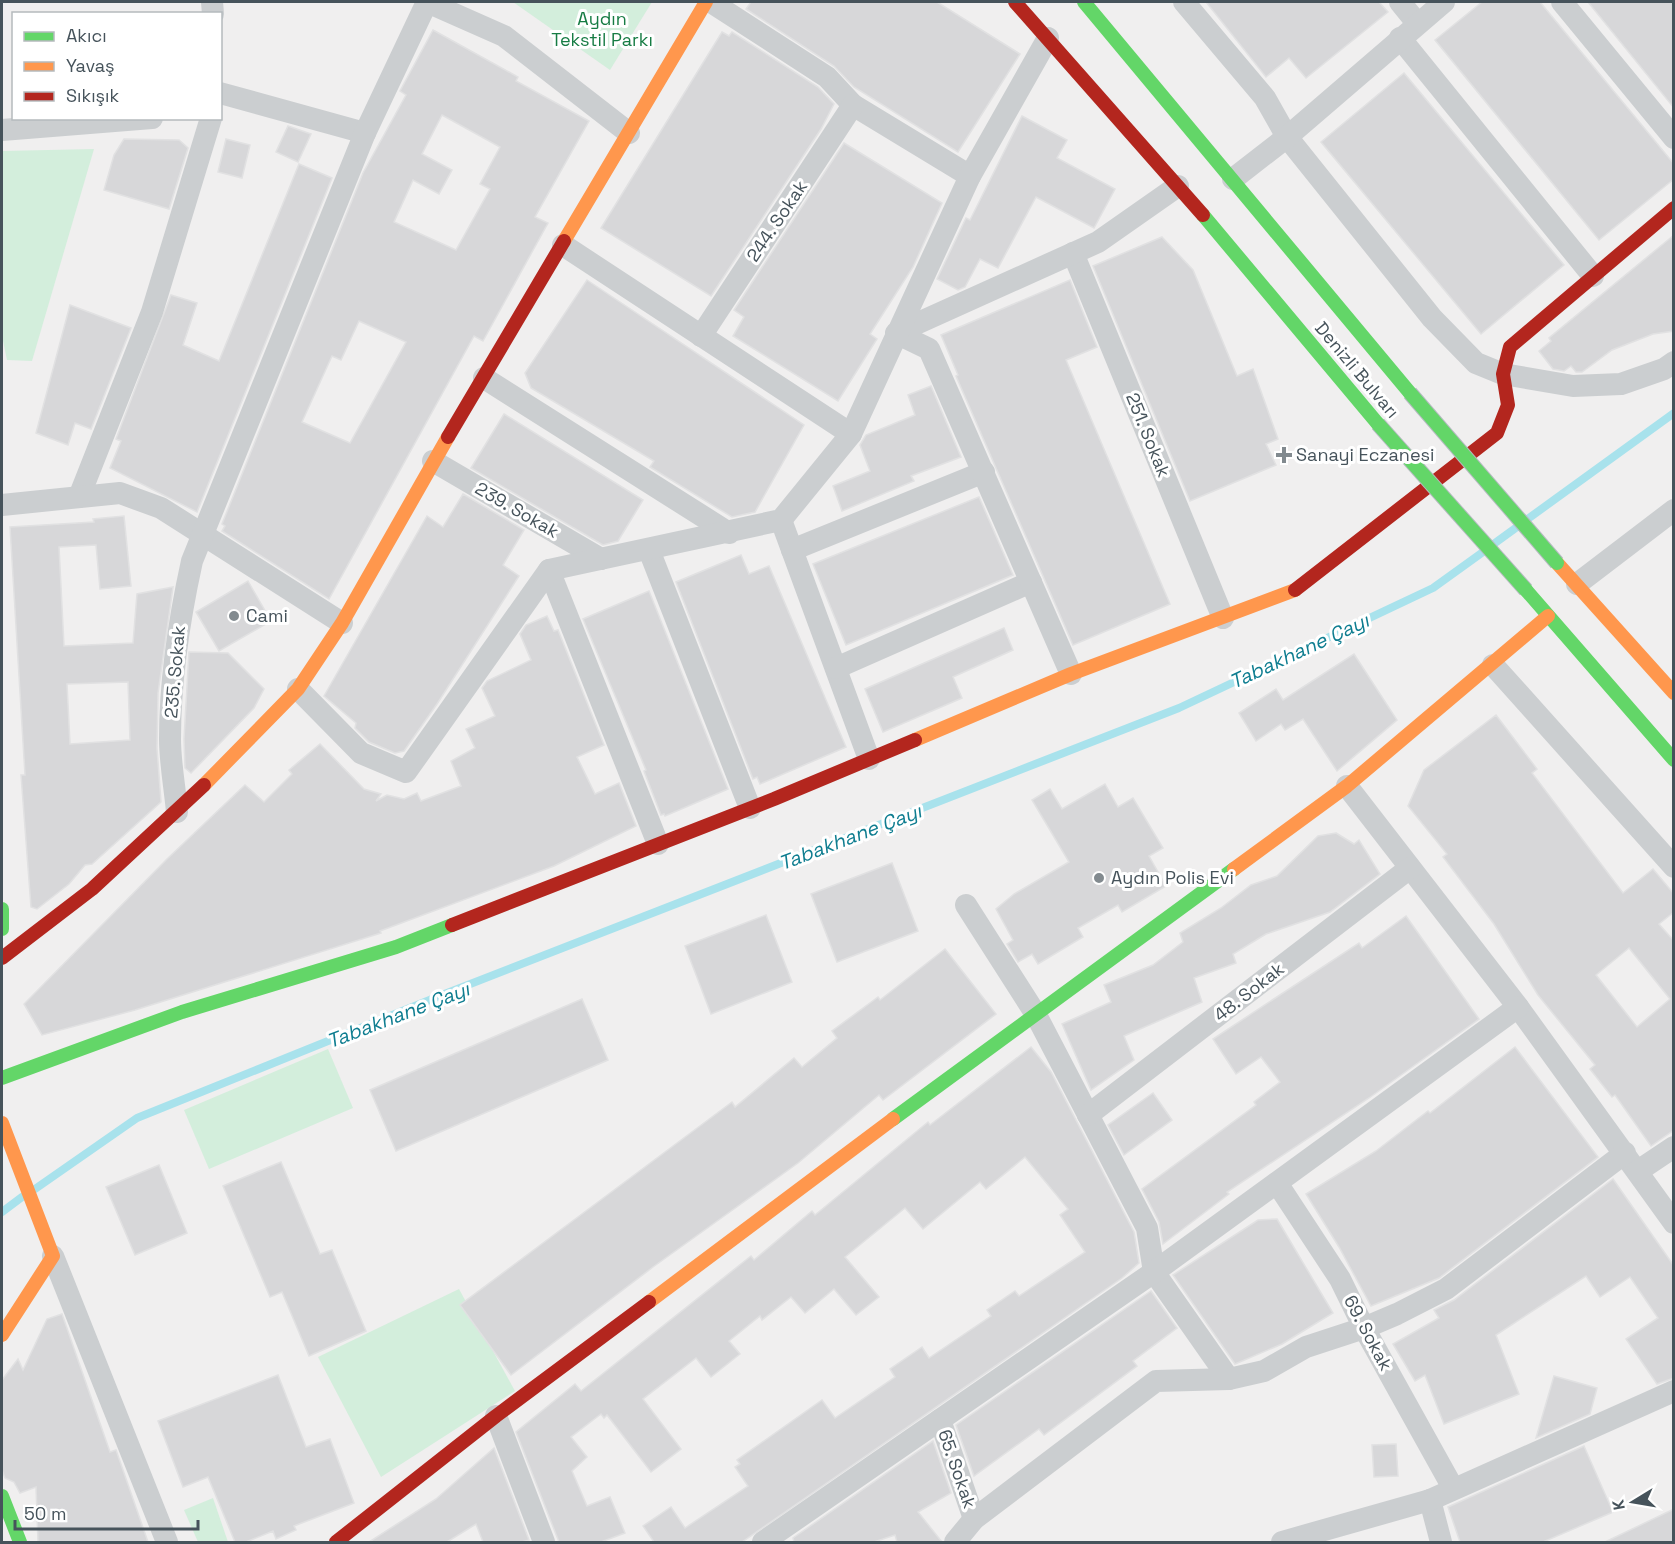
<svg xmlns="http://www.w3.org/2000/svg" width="1675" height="1544" font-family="'Space Grotesk',sans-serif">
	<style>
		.green { fill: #d3eedc }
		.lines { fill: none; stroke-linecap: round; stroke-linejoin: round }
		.stream { stroke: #a8e2ec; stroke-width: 8 }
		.building { fill: #d7d7d9; stroke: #e1e1e2; stroke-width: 1.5; fill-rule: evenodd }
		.street { stroke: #cbced0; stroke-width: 22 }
		.fast { stroke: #63d668; stroke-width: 14 }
		.slow { stroke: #ff974d; stroke-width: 14 }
		.jam { stroke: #b3261e; stroke-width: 14 }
		.fast-bridge-casing { stroke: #b4babf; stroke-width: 16; stroke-linecap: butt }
		.fast-bridge { stroke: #63d668; stroke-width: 14 }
		.poi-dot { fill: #828a8f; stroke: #fff; stroke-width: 2 }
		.labels { text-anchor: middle; stroke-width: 6; stroke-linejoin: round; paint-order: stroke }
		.park-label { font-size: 18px; fill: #177c44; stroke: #fff }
		.street-label { font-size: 18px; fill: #46535b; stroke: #fff }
		.poi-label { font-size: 18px; fill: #46535b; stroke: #fff; text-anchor: start }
		.water-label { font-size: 20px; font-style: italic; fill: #0e7d90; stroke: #fff }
	</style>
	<rect width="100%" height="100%" fill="#f0efef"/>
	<g class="green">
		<path d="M513,2H652L610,70Z"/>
		<path d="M94,149L32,361L7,360L2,336V151Z"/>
		<path d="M328,1049L353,1108L209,1169L184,1110Z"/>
		<path d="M459,1289L515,1391L381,1477L318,1357Z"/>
		<path d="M213,1498L228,1542H198L184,1510Z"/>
	</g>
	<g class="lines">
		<g class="stream">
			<path d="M1529,518L1674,413"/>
			<path d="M1495,543L1517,527"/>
			<path d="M35,1189L137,1118L442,995L1179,708L1433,588L1483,552"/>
			<path d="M2,1212L22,1197"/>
		</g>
	</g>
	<g class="building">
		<path d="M751,2H937L1020,54L958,152L854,87L834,66L746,9Z"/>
		<path d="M1206,2H1379L1388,12L1306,78L1289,58L1266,77Z"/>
		<path d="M1482,2H1540L1674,164V179L1599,240L1435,40Z"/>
		<path d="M1588,2H1674V108Z"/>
		<path d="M433,30L518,77L516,81L589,121L535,217L548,223L483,341L474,336L329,599L222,531L225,526L222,524L363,173L406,95L400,91ZM442,115L500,147L480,184L490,189L456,250L394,222L413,180L439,194L452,170L422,154ZM359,321L406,342L350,443L302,422L332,356L341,360Z"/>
		<path d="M722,32L729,36L732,32L818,87L834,104L821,129L711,296L601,228Z"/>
		<path d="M1404,73L1564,265L1481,334L1321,142Z"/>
		<path d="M1022,116L1067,140L1057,158L1115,189L1094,228L1036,197L998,268L980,259L965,287L958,290L937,279L966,218L970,220Z"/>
		<path d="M288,126L311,134L298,162L276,152Z"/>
		<path d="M124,139L179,140L188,148L169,209L104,190L114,155Z"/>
		<path d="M226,139L250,145L242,178L218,172Z"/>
		<path d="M844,143L942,203L913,267L870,334L877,339L838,401L733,336L744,317L734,310Z"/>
		<path d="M299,164L332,178L197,512L110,468L121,441L116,439L171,295L197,303L183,345L219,361Z"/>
		<path d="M1674,235V331L1653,334L1612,350L1582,372H1576L1571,366L1564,371L1553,369L1539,351L1551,341L1549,338Z"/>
		<path d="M1162,237L1193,270L1237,376L1253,369L1278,439L1266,444L1276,465L1190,501L1093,266Z"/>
		<path d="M587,280L804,425L755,512L732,517L650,467L654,461L531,388L525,373Z"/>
		<path d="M1070,280L1097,347L1066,360L1170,604L1073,645L956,376L958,375L941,335Z"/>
		<path d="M70,305L131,328L91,429L75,423L68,445L36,433Z"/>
		<path d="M931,386L961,457L911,476L914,481L842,511L833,486L870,471L860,445L866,435L915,415L908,395Z"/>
		<path d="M504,414L643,500L618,541L603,545L471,468Z"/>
		<path d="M463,494L524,530L503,565L519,576L437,704L404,751L395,753L369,742L355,728L356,723L324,696L427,516L443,527Z"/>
		<path d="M979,497L1013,575L846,645L813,564Z"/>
		<path d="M124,516L131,586L100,589L96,545L59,547L64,646L133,643L137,594L173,587L158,693L157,748L161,802L92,864L85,865L69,884L37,909L31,907L21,775H25L10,527L94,522L93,519ZM128,682L130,740L70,744L67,684Z"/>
		<path d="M741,555L749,574L769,566L846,747L760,784L757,777L753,779L676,582Z"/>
		<path d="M248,581L271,621L219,651L196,612Z"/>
		<path d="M649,591L728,789L665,816L664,814L661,815L644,771L646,770L583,619Z"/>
		<path d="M547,616L554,631L558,630L604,745L577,757L595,794L619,783L636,826L554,866L380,931L381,933L135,1010L42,1035L24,1004L167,859L245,785L264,802L292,774L289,770L320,744L364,789L381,794L376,801L387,795L404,799L417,793L421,801L461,786L451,761L475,748L466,729L495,716L482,688L487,681L531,660L520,634L526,625Z"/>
		<path d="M1004,628L1013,650L953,677L962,698L883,732L865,689Z"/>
		<path d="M189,652L228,653L264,689L254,708L191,773L185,768L184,739Z"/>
		<path d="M1354,654L1397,720L1337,771L1303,719L1285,730L1281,724L1256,741L1239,713L1276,689L1283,700Z"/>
		<path d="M1496,715L1537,769L1532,773L1623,893L1653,869L1674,894V912L1659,924L1674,941V1130L1651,1146L1615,1095L1612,1097L1590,1069L1595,1065L1538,995L1494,924L1443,857L1447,854L1408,806L1424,770ZM1629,948L1670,999L1637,1027L1596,975Z"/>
		<path d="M1105,784L1118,807L1133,798L1163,848L1149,856L1166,886L1122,912L1118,905L1078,928L1083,937L1038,964L1032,954L1018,962L1007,944L1013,940L996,909L1014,894L1069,862L1032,800L1050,789L1062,809Z"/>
		<path d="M1336,833L1354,844L1359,840L1380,874L1330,912L1266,934L1233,954L1236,963L1194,978L1202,1002L1124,1036L1134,1060L1091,1090L1062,1024L1111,1002L1104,985L1153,965L1183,942L1180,933L1221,908L1251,885L1277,876L1318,836Z"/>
		<path d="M892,863L918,931L837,962L811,894Z"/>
		<path d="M766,915L792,982L711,1014L685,946Z"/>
		<path d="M1406,916L1479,1019L1369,1098L1227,1192L1229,1194L1163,1244L1159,1222L1142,1189L1256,1105L1254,1102L1280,1082L1261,1057L1236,1074L1213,1039L1359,943L1362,948Z"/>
		<path d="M945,949L996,1014L883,1100L879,1095L798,1163L653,1267L511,1375L460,1305L732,1102L735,1107L794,1058L802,1067L837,1038L832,1031L878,997L880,1000Z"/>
		<path d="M582,999L608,1060L396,1151L370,1090Z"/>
		<path d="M1031,1047L1051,1072L1134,1232L1139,1263L1122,1278L742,1542H654L643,1526L671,1507L685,1528L748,1486L735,1467L740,1464L737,1460L822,1400L835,1418L895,1377L890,1369L922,1347L929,1358L991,1316L987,1310L1015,1291L1019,1296L1085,1252L1060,1215L1068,1209L1025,1157L986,1189L980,1182L923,1229L905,1208L845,1257L879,1297L856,1315L834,1289L805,1313L791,1297L762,1320L760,1316L729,1341L740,1354L711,1377L696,1358L643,1399L681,1449L651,1472L607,1415L604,1418L601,1414L571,1437L587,1457L572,1471L587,1506L610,1497L625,1533L601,1542H559L516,1432L575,1384L581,1391L751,1256L754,1260L812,1211L815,1215L928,1122L930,1125Z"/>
		<path d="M1515,1047L1598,1157L1439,1278L1371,1306L1339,1247L1306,1194L1376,1151L1428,1111L1430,1113Z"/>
		<path d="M1153,1093L1172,1120L1124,1155L1108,1125Z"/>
		<path d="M281,1162L320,1254L332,1250L366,1331L309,1356L282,1292L270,1297L223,1186Z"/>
		<path d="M159,1165L187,1233L135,1255L106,1187Z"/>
		<path d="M1613,1179L1674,1266V1378L1657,1384L1626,1339L1658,1318L1630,1277L1600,1297L1586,1276L1496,1335L1519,1394L1444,1424L1425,1375L1415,1381L1393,1344L1439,1318L1434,1310L1454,1300Z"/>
		<path d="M1277,1219L1333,1313L1282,1344L1235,1364L1173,1275L1258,1220Z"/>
		<path d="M1151,1291L1177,1328L1133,1361L1137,1366L1044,1435L1039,1429L974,1476L956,1425Z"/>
		<path d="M62,1314L110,1452L116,1450L148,1542H38L36,1487L20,1493L14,1482L5,1478L2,1470V1380L18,1359L23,1370L47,1319Z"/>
		<path d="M278,1375L306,1447L330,1439L354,1503L294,1526L296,1530L276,1539L273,1531L246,1542H235L208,1477L183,1487L158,1421Z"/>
		<path d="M1554,1376L1597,1388L1590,1414L1536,1438Z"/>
		<path d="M933,1441L951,1493L918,1512L942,1542H897L895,1535L874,1542H794L793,1538Z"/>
		<path d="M1396,1444L1398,1476L1374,1477L1372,1445Z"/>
		<path d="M1584,1446L1613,1512L1543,1542H1460L1448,1507Z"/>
		<path d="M494,1448L529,1540L522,1542H483L476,1524L447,1542H369L436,1499Z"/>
		<path d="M1674,1509V1542H1605Z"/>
	</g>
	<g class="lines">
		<g class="street">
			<path d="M212,2L213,14"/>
			<path d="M427,2L504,36L629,133"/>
			<path d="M711,2L827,77L853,105L970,176"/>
			<path d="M1184,2L1265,98L1287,137L1432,318L1476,363L1503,374L1573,386L1621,384L1664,369L1674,362"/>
			<path d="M1400,2L1417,23"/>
			<path d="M1562,2L1674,138"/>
			<path d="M1400,38L1593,276"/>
			<path d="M220,93L365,133"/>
			<path d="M2,130L152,118"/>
			<path d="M1233,179L1287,137L1444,2"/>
			<path d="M563,245L851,434"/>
			<path d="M1073,253L1223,618"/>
			<path d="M701,336L853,105"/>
			<path d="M484,378L729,533"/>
			<path d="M433,461L601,559"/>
			<path d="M79,497L152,312L211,118"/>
			<path d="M2,505L120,493L161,508L342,623"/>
			<path d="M781,520L869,759"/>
			<path d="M649,550L750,808"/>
			<path d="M792,550L984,472"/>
			<path d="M549,570L658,844"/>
			<path d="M1577,584L1674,510"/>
			<path d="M1493,665L1674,867"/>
			<path d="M836,668L1031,582"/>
			<path d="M1071,674L929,349L896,333L1098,242L1178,186"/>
			<path d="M298,689L361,753L406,772L549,570L781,520L851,434L970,176L1048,38"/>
			<path d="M1347,786L1518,1007L1674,1223"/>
			<path d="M177,812C175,788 170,763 170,739C170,678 179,620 192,561L365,133L427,2"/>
			<path d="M966,905L1035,1013L1147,1228L1154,1272L1229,1379"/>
			<path d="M1088,1115L1410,868"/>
			<path d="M1638,1171L1674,1147"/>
			<path d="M1277,1183L1340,1279L1364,1328L1453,1488"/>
			<path d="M53,1256L167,1542"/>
			<path d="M496,1416L544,1542"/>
			<path d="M940,1420L974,1519"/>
			<path d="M1430,1500L1441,1542"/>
			<path d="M763,1542L1154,1272L1518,1007"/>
			<path d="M955,1542L974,1519L1156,1381L1229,1379L1264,1371L1306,1347L1364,1328L1397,1314L1446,1289L1625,1153"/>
			<path d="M1282,1542L1430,1500L1674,1391"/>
		</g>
		<g class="fast">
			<path d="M1084,2L1410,393"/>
			<path d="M1203,215L1378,424"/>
			<path d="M1526,590L1674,760"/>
			<path d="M2,909V929"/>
			<path d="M2,1078L182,1012L396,947L452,925"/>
			<path d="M893,1119L1234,869"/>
			<path d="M2,1496L20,1542"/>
		</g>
		<g class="slow">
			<path d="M564,241L706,2"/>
			<path d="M1557,563L1674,693"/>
			<path d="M915,740L1071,674L1295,590"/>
			<path d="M204,785L298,689L342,623L448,437"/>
			<path d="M1234,869L1347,786L1548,616"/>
			<path d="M2,1123L53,1256L2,1335"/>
			<path d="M649,1302L893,1119"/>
		</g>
		<g class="jam">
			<path d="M1015,2L1203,215"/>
			<path d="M448,437L564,241"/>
			<path d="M1295,590L1497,433L1508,405L1503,374L1510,347L1674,208"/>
			<path d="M452,925L774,799L915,740"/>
			<path d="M2,958L92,889L204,785"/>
			<path d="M336,1542L496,1416L649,1302"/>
		</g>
		<g class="fast-bridge-casing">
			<g id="fast-bridge">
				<path d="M1410,393L1557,563"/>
				<path d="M1378,424L1526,590"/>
			</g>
		</g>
		<use href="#fast-bridge" class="fast-bridge"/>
	</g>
	<g class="poi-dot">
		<path d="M1281 446h6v6h6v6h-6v6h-6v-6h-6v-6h6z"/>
		<circle cx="234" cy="616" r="6"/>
		<circle cx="1099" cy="878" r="6"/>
	</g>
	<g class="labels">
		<g class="park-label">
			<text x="602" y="25">Aydın<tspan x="602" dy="21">Tekstil Parkı</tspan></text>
		</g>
		<g class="street-label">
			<text transform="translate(777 221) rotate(-56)" y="6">244. Sokak</text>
			<text transform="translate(1357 370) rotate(50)" y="6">Denizli Bulvarı</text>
			<text transform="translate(1148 435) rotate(68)" y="6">251. Sokak</text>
			<text transform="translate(517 510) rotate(30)" y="6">239. Sokak</text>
			<text transform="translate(175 672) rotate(-85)" y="6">235. Sokak</text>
			<text transform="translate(1249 992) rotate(-38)" y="6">48. Sokak</text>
			<text transform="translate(1368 1333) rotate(62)" y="6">69. Sokak</text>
			<text transform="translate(957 1469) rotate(71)" y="6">65. Sokak</text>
		</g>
		<g class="poi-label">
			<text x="1296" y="461">Sanayi Eczanesi</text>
			<text x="246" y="622">Cami</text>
			<text x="1111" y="884">Aydın Polis Evi</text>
		</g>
		<g class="water-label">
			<text transform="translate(1299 651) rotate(-25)" y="7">Tabakhane Çayı</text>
			<text transform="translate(850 837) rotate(-21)" y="7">Tabakhane Çayı</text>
			<text transform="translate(398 1015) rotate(-21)" y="7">Tabakhane Çayı</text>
		</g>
	</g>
	<rect width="1675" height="1544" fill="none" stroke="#46535b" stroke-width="6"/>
	<rect x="12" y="12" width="210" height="108" fill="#ffffff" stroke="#b5babd" stroke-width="1.5"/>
	<rect x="24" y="32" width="30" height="9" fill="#63d668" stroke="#b5babd" stroke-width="1.5"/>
	<text x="66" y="42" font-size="18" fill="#46535b">Akıcı</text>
	<rect x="24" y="62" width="30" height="9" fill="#ff974d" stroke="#b5babd" stroke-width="1.5"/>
	<text x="66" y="72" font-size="18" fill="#46535b">Yavaş</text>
	<rect x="24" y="92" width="30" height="9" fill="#b3261e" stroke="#b5babd" stroke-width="1.5"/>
	<text x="66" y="102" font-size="18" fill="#46535b">Sıkışık</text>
	<g transform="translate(1633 1502) rotate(259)" stroke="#ffffff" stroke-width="4.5" paint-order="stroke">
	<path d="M0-4.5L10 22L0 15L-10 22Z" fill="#46535b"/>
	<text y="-9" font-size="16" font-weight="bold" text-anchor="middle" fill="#46535b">K</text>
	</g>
	<path d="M15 1520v9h183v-9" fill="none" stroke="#46535b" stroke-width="3"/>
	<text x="24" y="1520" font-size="18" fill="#46535b" stroke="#ffffff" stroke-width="4.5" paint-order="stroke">50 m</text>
</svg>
